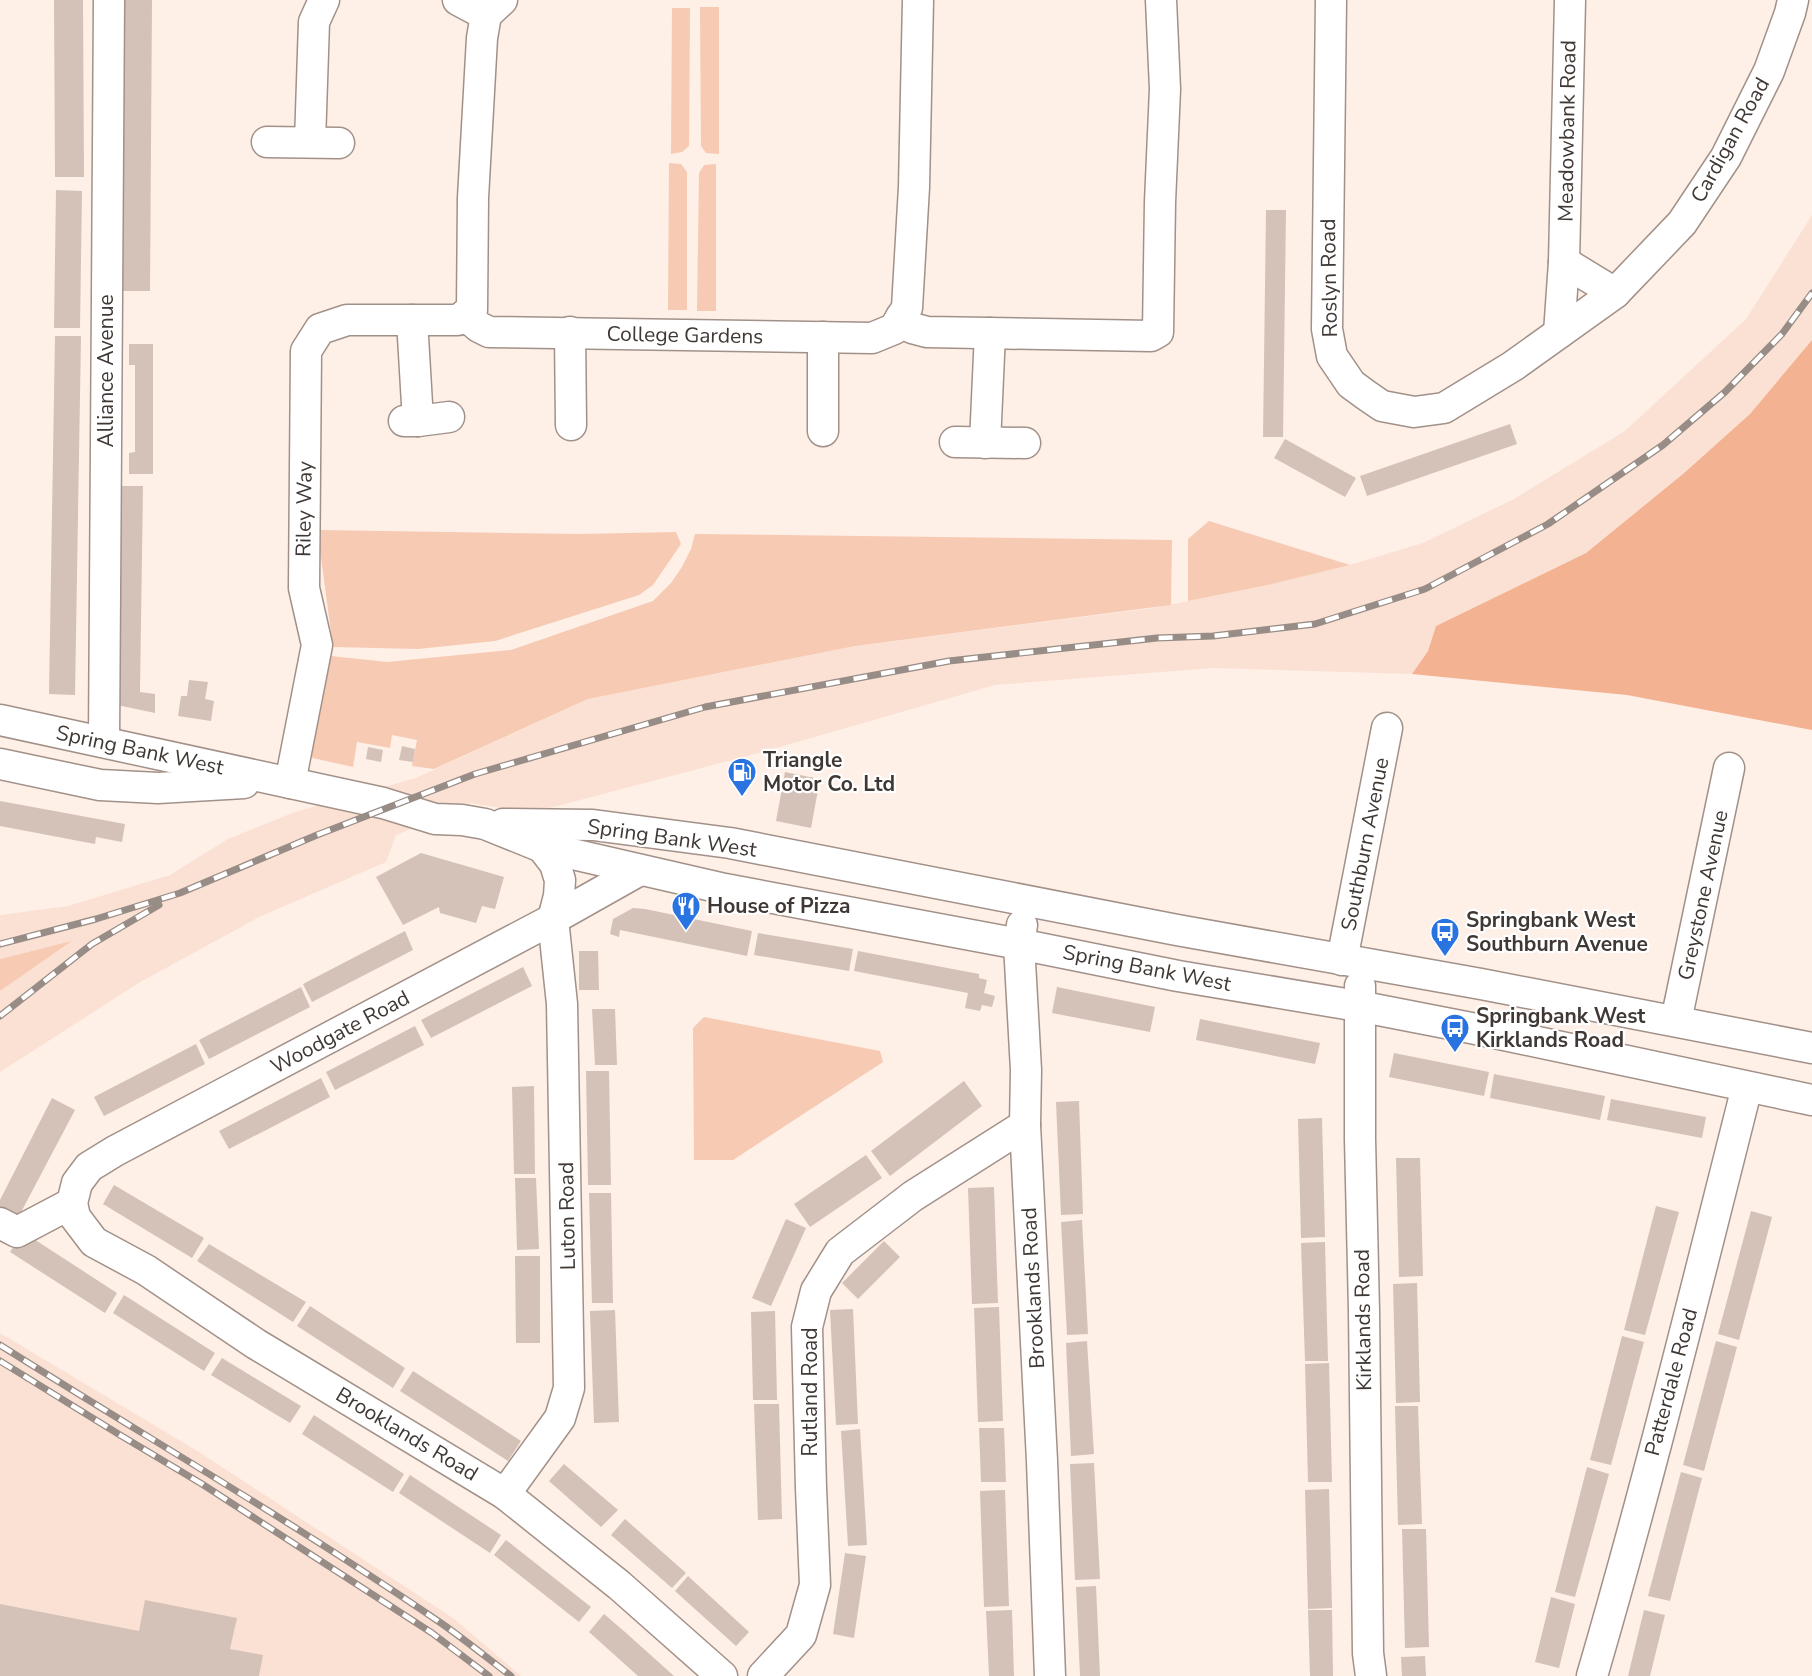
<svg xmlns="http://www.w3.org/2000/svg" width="1812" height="1676" font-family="'Nunito Sans',sans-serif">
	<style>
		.built { fill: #fbe1d4 }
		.green { fill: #f7cab3 }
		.forest { fill: #f3b291 }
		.building { fill: #d4c2b9 }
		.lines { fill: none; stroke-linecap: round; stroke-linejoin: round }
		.minor-casing { stroke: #a29189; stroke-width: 33 }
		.minor { stroke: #fff; stroke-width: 30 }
		.rail-casing { stroke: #978c86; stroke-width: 7 }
		.rail { stroke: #fff; stroke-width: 4.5; stroke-dasharray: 14; stroke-linecap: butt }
		.labels { text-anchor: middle; stroke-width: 4.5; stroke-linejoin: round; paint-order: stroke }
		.street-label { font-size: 21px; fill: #3f3834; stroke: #fff }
		.poi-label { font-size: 21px; font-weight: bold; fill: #3f3834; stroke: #fff; text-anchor: start }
	</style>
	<rect width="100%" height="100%" fill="#feefe7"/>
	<g class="built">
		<path d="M1812,215V340L1750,414L1683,474L1586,553L1436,626L1428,651L1412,674L1214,668L995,685L766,751L531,813L471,803L396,835L386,862L259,917L142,981L0,1072V991L71,942L0,959V915L68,906L170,875L228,839L295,812L416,778L588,699L855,646L1154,608L1268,585L1350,565L1423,543L1514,499L1625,431L1746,319Z"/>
		<path d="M0,1333L199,1452L453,1618L521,1676H0Z"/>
	</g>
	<g class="green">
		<path d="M700,7H719V154L706,153L701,146Z"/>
		<path d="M672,8H690L689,146L682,152L671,154Z"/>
		<path d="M669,163L681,164L687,172V310H668Z"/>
		<path d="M716,164V311H697L699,173L704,165Z"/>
		<path d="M1209,521L1350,565L1268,585L1188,601V539Z"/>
		<path d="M319,530L578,534L676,532L681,544L653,585L639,595L495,641L418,649L333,647L320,550Z"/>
		<path d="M695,534L1172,540L1171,605L855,646L588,699L434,769L412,766L417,740L392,735L390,748L357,742L353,767L308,757L331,656L387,662L511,650L653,601L671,583L682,567L691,549Z"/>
		<path d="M72,941L0,991V959Z"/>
		<path d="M704,1017L880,1051L883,1062L733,1160H694L693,1028Z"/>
	</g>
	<path class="forest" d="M1812,340V730L1627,695L1412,674L1428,651L1436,626L1586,553L1683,474L1750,414Z"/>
	<g class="building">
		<path d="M54,0H83L84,177H55Z"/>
		<path d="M123,0H152L150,291H122Z"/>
		<path d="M56,190L82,191L80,328H54Z"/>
		<path d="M1266,210H1286L1283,437H1263Z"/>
		<path d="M55,336H81L75,695L49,694Z"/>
		<path d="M129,344H153V474H129V453L135,452V365H129Z"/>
		<path d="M1510,424L1517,444L1367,496L1360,476Z"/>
		<path d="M1285,439L1356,478L1345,497L1274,458Z"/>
		<path d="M120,486H143L140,692L155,694V713L117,705Z"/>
		<path d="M189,680L208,682L205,699L214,701L211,721L178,716L181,696H187Z"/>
		<path d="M402,746L415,749L413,762L399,760Z"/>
		<path d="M368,747L383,750L381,762L366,759Z"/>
		<path d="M785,772L820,779L811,828L776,821Z"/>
		<path d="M0,801L125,824L122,842L96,837L95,844L0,826Z"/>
		<path d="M421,853L504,877L495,909L482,906L476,923L440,913L439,907L403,925L376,877Z"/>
		<path d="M633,908L645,909L752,931L747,956L620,930L619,937L610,934L613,919Z"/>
		<path d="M405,931L413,950L312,1002L303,984Z"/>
		<path d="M758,933L853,949L849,971L754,955Z"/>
		<path d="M579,951H598L599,990H579Z"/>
		<path d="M858,951L979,974V978L987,980L984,993L995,996L992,1007L982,1005L980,1011L965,1008L968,993L854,971Z"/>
		<path d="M523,967L532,986L431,1038L421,1020Z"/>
		<path d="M301,987L310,1007L209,1059L199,1040Z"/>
		<path d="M1057,987L1155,1007L1150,1032L1052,1013Z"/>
		<path d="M592,1009H615L617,1065H595Z"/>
		<path d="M1200,1019L1320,1043L1315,1064L1196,1040Z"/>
		<path d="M415,1026L424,1045L335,1090L326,1072Z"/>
		<path d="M196,1044L205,1064L104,1116L94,1097Z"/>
		<path d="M1394,1053L1489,1072L1484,1096L1389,1077Z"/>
		<path d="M586,1071H609L611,1185H588Z"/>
		<path d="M1494,1074L1605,1096L1600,1120L1490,1098Z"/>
		<path d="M321,1078L330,1097L229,1149L219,1131Z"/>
		<path d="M964,1081L982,1106L890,1176L871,1151Z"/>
		<path d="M534,1086L535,1174H514L512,1087Z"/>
		<path d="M52,1098L75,1110L19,1216L0,1208V1200Z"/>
		<path d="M1611,1099L1706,1117L1702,1138L1607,1120Z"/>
		<path d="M1079,1101L1083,1214L1061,1215L1056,1102Z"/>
		<path d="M1322,1118L1325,1237L1301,1238L1298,1119Z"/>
		<path d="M866,1155L882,1178L810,1227L794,1204Z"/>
		<path d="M1396,1158H1420L1423,1276L1399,1277Z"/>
		<path d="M515,1178H536L539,1249L517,1250Z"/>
		<path d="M114,1185L204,1238L192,1258L103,1204Z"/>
		<path d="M994,1187L998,1303L972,1304L968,1188Z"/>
		<path d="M589,1193H611L613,1303H592Z"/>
		<path d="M1656,1206L1679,1212L1645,1335L1624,1330Z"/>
		<path d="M1751,1211L1772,1217L1739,1340L1718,1334Z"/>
		<path d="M786,1219L806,1228L771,1306L752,1298Z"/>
		<path d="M1082,1220L1088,1334L1067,1335L1061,1222Z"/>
		<path d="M23,1232L117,1293L105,1313L10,1252Z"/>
		<path d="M884,1241L900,1257L858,1299L842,1283Z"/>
		<path d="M1325,1242L1328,1361H1305L1301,1243Z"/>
		<path d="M209,1244L306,1302L293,1322L197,1261Z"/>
		<path d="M515,1256H540V1343H516Z"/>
		<path d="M1417,1283L1420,1402L1396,1403L1393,1284Z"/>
		<path d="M124,1295L215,1353L204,1371L113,1313Z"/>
		<path d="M310,1306L405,1368L393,1388L297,1326Z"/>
		<path d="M999,1307L1003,1421L978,1422L974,1308Z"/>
		<path d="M853,1309L858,1424L836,1425L830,1310Z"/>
		<path d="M615,1310L619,1422L594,1423L590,1311Z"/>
		<path d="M775,1311L777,1400H753L751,1312Z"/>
		<path d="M1622,1336L1644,1342L1611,1465L1590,1460Z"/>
		<path d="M1087,1341L1094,1454L1071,1456L1066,1343Z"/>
		<path d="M1716,1341L1737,1347L1704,1471L1683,1465Z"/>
		<path d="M222,1358L301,1406L290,1423L211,1375Z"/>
		<path d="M1329,1363L1332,1482H1308L1305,1364Z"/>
		<path d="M413,1371L521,1441L508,1461L400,1391Z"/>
		<path d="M754,1404H779L782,1519L758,1520Z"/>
		<path d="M1395,1406H1418L1422,1524L1398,1525Z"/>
		<path d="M314,1415L404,1474L393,1492L302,1434Z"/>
		<path d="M979,1428H1004L1006,1482H981Z"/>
		<path d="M860,1429L867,1545L848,1546L841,1431Z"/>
		<path d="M1094,1463L1100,1579L1075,1580L1070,1464Z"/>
		<path d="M564,1464L618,1510L601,1527L549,1481Z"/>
		<path d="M1587,1467L1609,1474L1575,1597L1555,1592Z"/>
		<path d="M1681,1472L1702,1478L1670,1601L1648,1596Z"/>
		<path d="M410,1475L501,1535L490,1553L399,1493Z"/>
		<path d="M1329,1489L1332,1608L1308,1609L1305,1490Z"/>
		<path d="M1005,1490L1009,1606L984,1607L980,1491Z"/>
		<path d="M625,1519L686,1573L672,1588L611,1535Z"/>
		<path d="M1402,1529H1426L1429,1647L1405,1648Z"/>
		<path d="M506,1540L591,1607L579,1622L494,1555Z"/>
		<path d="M845,1553L866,1556L854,1638L833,1634Z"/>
		<path d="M688,1576L749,1632L736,1646L675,1591Z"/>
		<path d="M1096,1586L1100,1676H1080L1076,1587Z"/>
		<path d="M1551,1597L1575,1604L1559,1668L1535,1662Z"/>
		<path d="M145,1600L237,1618L230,1649L263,1655L259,1676H0V1604L139,1631Z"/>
		<path d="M1012,1610L1014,1676H989L986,1611Z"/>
		<path d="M1308,1610H1332L1333,1676H1310Z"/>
		<path d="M1644,1610L1665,1615L1651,1672L1650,1676H1628Z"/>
		<path d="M604,1614L625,1632L674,1676H638L589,1632Z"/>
		<path d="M1425,1656L1426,1676H1402L1401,1657Z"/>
	</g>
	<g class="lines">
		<g class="minor-casing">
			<g id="minor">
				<path d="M458,0L486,15"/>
				<path d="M1331,0L1327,329L1332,356L1351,384L1366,395L1382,406L1414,412L1444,408L1513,366L1615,293L1682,223L1726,157L1769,71L1790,13L1793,0"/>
				<path d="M267,142L339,143"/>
				<path d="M310,142L314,22L324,0"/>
				<path d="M1564,262L1615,293"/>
				<path d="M465,315L479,327L489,332L872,338L894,329L907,308L914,187L918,0"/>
				<path d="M901,317L912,328L927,332L1151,336L1158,332L1160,202L1165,89L1161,0"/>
				<path d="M412,320L418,421"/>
				<path d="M570,332L571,425"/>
				<path d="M1559,333L1564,262L1570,0"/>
				<path d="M404,421H418L449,417"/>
				<path d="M823,431V337"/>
				<path d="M955,442L1025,443"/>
				<path d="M985,443L990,333"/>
				<path d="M0,720L383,803L435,819L462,820L485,824L542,847L725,889L1019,944L1178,976L1358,1006L1471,1028L1812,1100"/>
				<path d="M104,741L109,0"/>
				<path d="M0,764L100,785L158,788L244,783"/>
				<path d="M290,783L317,645L304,588L306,351L320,329L347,320H458L472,310L473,198L482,38L486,15L502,0"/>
				<path d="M503,824L593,825L730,843L1177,930L1481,984L1812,1048"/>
				<path d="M640,870L553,919L115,1151L89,1167L77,1183L72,1203L75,1217L94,1242L146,1270L256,1344L505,1494L619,1585L722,1676"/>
				<path d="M1022,925L1019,944L1026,1070L1025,1125L1042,1461L1050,1676"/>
				<path d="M1342,960L1387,728"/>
				<path d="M1360,986V1139L1364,1311L1368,1653L1371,1676"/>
				<path d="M1676,1021L1729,768"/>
				<path d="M0,1223L17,1232L72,1203"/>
				<path d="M505,1494L560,1418L569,1388L562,1004L553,919L559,896L560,880L555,864L542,847"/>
				<path d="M763,1676L801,1635L815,1585L811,1488L807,1327L816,1291L840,1252L913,1196L1025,1125"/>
				<path d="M1592,1676C1649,1481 1697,1284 1747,1087"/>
			</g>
		</g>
		<use href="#minor" class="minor"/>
		<g class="rail-casing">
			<g id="rail">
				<path d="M0,944L96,919L180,893L317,835L475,774L705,707L949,661L1157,638L1213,636L1315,624L1425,589L1548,524L1663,445L1725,392L1782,334L1812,293"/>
				<path d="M0,1016L92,944L159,905"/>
				<path d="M0,1345C146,1437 296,1524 438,1621C463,1638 487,1658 511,1676"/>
				<path d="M0,1361L120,1435L202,1484L432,1633L489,1676"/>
			</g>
		</g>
		<use href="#rail" class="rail"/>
	</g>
	<defs>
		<g id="fuel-pin" transform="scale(1.5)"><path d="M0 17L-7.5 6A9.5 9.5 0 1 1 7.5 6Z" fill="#2974e0" stroke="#fff"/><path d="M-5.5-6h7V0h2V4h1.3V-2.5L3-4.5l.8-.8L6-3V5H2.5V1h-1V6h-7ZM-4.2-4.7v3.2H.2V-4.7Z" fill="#fff"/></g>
		<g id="restaurant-pin" transform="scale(1.5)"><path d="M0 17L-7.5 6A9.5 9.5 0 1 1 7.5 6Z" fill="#2974e0" stroke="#fff"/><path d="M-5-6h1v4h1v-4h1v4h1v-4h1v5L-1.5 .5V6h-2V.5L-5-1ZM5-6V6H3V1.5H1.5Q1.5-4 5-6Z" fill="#fff"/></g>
		<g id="bus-pin" transform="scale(1.5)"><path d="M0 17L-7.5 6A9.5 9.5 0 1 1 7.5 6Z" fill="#2974e0" stroke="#fff"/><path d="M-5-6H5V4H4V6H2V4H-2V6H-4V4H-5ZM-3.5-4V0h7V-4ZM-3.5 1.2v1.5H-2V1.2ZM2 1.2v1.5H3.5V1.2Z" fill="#fff"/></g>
	</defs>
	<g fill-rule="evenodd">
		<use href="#fuel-pin" x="742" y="772"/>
		<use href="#restaurant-pin" x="686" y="906"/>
		<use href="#bus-pin" x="1445" y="932"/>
		<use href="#bus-pin" x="1455" y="1028"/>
	</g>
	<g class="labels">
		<g class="street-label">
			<text transform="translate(1567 131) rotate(-89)" y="7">Meadowbank Road</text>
			<text transform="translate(1730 140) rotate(-61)" y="7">Cardigan Road</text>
			<text transform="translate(1329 278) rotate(-91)" y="7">Roslyn Road</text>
			<text transform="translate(685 335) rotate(1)" y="7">College Gardens</text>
			<text transform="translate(106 371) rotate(-90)" y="7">Alliance Avenue</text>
			<text transform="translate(304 509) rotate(-89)" y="7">Riley Way</text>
			<text transform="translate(140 750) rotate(12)" y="7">Spring Bank West</text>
			<text transform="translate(672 838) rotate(8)" y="7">Spring Bank West</text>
			<text transform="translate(1365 844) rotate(-79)" y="7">Southburn Avenue</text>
			<text transform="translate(1703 895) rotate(-78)" y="7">Greystone Avenue</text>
			<text transform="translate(1147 968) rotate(11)" y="7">Spring Bank West</text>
			<text transform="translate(340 1032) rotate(-28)" y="7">Woodgate Road</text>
			<text transform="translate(567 1216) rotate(-91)" y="7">Luton Road</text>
			<text transform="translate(1033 1288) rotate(-93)" y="7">Brooklands Road</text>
			<text transform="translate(1363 1320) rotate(-91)" y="7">Kirklands Road</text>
			<text transform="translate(1671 1382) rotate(-75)" y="7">Patterdale Road</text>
			<text transform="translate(810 1392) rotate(-90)" y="7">Rutland Road</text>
			<text transform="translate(407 1434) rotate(31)" y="7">Brooklands Road</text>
		</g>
		<g class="poi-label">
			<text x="763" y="767">Triangle<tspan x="763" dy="24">Motor Co. Ltd</tspan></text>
			<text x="707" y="913">House of Pizza</text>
			<text x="1466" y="927">Springbank West<tspan x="1466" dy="24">Southburn Avenue</tspan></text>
			<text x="1476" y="1023">Springbank West<tspan x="1476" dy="24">Kirklands Road</tspan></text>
		</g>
	</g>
</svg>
